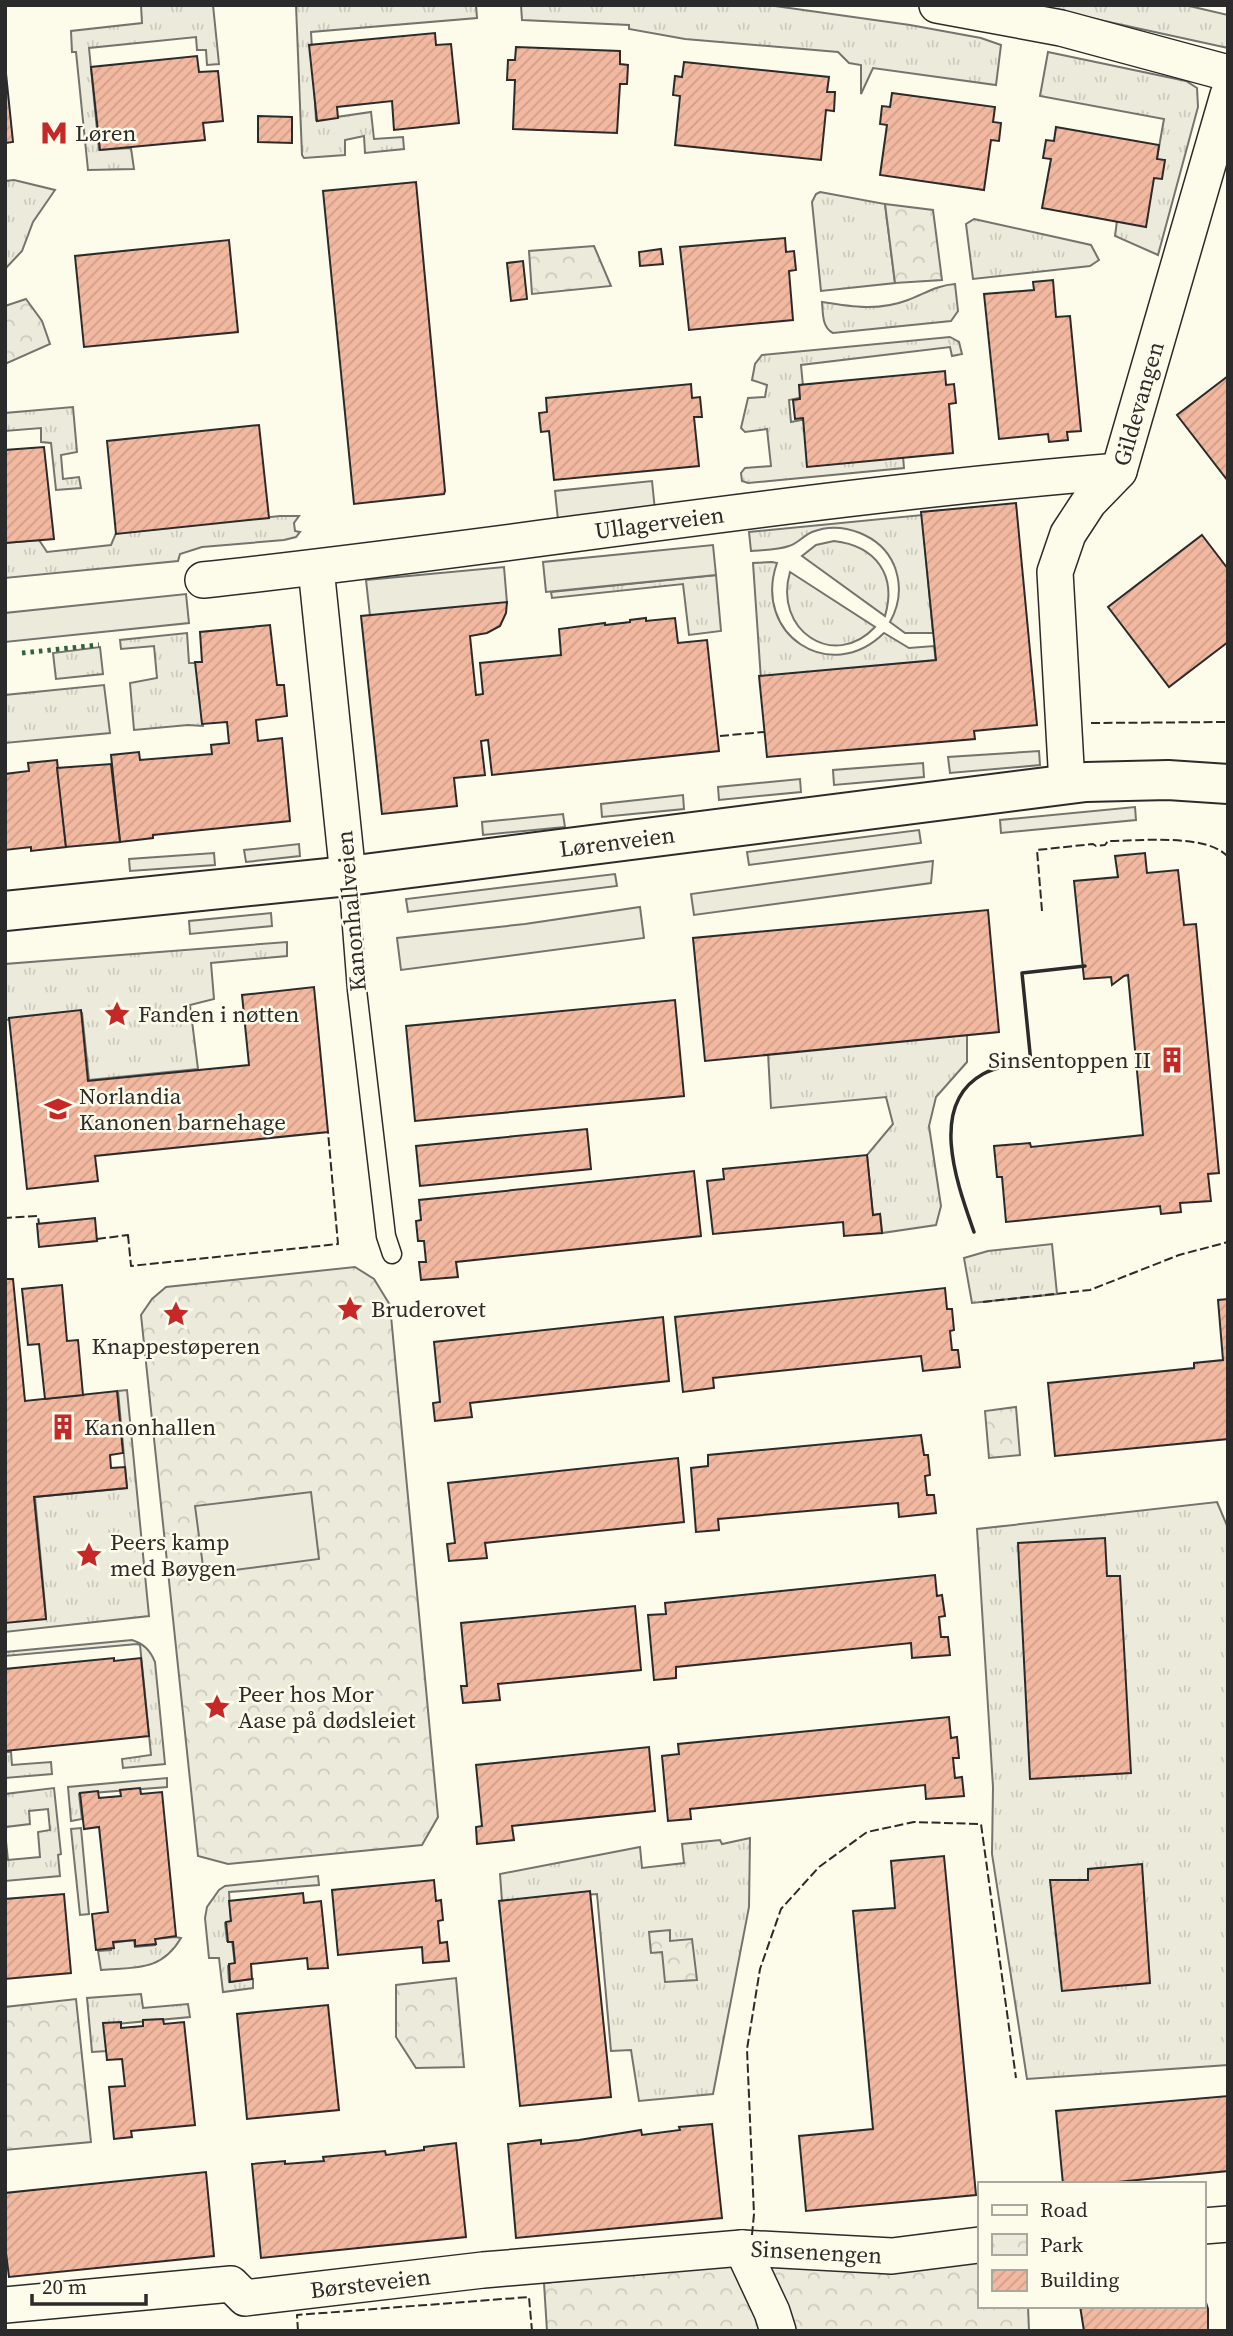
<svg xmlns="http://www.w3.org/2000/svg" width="1233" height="2336" font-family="'Source Serif 4',serif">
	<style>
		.grass { fill: url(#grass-tufts); stroke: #74746e; stroke-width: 2 }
		.park { fill: url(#park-crowns); stroke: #74746e; stroke-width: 2 }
		.pitch { fill: #ecebdb; stroke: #74746e; stroke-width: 2 }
		.parking { fill: #eceadb; stroke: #74746e; stroke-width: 2 }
		.building { fill: url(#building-hatch); stroke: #2b2b2b; stroke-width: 2 }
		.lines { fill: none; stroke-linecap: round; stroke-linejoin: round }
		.lane-casing { stroke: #2b2b2b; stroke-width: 21 }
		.street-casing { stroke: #2b2b2b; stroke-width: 38 }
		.secondary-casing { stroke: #2b2b2b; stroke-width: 42 }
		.lane { stroke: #fdfbea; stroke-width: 18 }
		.street { stroke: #fdfbea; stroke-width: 35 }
		.secondary { stroke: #fdfbea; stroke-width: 38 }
		.hedge { stroke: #34623c; stroke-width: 5; stroke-dasharray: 3.5 5; stroke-linecap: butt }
		.fence { stroke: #2b2b2b; stroke-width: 2; stroke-dasharray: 9 3.5; stroke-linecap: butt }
		.wall { stroke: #2b2b2b; stroke-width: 3.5 }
		.labels { text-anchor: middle; stroke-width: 5; stroke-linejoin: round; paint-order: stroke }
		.poi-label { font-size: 23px; fill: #2b2b2b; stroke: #fdfbea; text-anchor: start }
		.street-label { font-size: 23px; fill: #2b2b2b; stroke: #fdfbea }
	</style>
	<defs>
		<pattern id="grass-tufts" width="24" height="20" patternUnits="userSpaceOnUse" patternTransform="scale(1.75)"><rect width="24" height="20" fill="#ecebdb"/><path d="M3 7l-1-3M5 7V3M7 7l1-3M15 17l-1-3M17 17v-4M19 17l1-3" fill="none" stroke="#cbcabc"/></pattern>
		<pattern id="park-crowns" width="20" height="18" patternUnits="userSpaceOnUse" patternTransform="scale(1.75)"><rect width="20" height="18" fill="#ecebdb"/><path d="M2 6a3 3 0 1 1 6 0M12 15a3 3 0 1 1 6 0" fill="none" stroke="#cbcabc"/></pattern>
		<pattern id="building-hatch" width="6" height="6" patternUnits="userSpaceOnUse" patternTransform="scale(1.75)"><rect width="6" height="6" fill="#f2b8a0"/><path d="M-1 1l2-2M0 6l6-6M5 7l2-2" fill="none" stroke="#d09e8a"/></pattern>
	</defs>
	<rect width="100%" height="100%" fill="#fdfbea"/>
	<g class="grass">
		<path d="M141,5H213L219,64L207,65L206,50H197L196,37L89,48L99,150L131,148L134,169L88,170L76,52H72L71,31L142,23Z"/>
		<path d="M296,5H476L477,18L311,32L316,120L371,112L374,139L403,137L404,149L365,153L364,136L345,140V155L304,158L302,155Z"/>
		<path d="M521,5H768L910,25L981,38L1001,45L996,85L873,68L861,94V65L849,63L838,52L685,39L629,29V25L522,20Z"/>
		<path d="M1031,5H1185L1228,15V48Z"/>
		<path d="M1048,52L1186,81L1197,88L1198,107L1158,255L1115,236L1117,221L1145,225L1164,119L1040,96Z"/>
		<path d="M14,180L55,190L33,222L22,251L5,269V181Z"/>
		<path d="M820,192L885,204L895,283L821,291L812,202L816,194Z"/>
		<path d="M974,219L1091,245L1099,260L1090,266L973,279L966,224Z"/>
		<path d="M955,284L958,311L951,321L833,333C822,328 823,313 822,302C853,307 879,311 908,300C924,294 938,285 955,284Z"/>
		<path d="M950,337L959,342L962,354L952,356L950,347L801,365L804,397L789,400L791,422L806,419L903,456L904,468L748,483L742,481L741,473L745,468L771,466L767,429L745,432L741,428L748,398L765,397L767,385L752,380L755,364L762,355Z"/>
		<path d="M73,407L77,452L61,455L63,479L79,477L81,488L56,490L51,443L41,442V428L5,431V413Z"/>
		<path d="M922,515L933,633H905L890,622C900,604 902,585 894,565C881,535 842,520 812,532C803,536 797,544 789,546C778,550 763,550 751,551L749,532Z"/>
		<path d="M280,516H299L294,523L295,531L300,532L296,537L284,540L202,547L180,554L178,561L5,578V543L39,540L47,552L111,545L116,533Z"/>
		<path d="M834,541C876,546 897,575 885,616L802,556L816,545Z"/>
		<path d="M772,562L777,563C752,634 830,686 884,633L909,648L934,646L936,663L761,680L753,563Z"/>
		<path d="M790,572L875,627C834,671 773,630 790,572Z"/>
		<path d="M716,575L721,631L689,635L683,584L552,598L551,592Z"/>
		<path d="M187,633L189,663H196L203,726L188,725L134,730L130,683L157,678L154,646L121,649L120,640Z"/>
		<path d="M100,647L103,674L56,679L53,653Z"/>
		<path d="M104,685L110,733L5,743V695Z"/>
		<path d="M287,942V956L211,963L214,999L190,1005L198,1069L89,1080L82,1013L5,1020V964Z"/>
		<path d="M967,1033V1062L936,1097L929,1126L941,1206L936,1225L882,1233L880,1214L873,1215L867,1155L893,1124L886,1097L771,1108L768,1053Z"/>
		<path d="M1052,1244L1057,1294L972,1303L964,1258L988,1251Z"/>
		<path d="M127,1390L149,1616L5,1632V1622L46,1617L35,1497L127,1488L118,1391Z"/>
		<path d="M1217,1502L1228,1528V2065L1027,2079L992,1854L993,1787L977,1529Z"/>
		<path d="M132,1640C144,1644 150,1650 155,1662L165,1764L123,1768L122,1759L151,1755L140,1645L137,1644L5,1656V1652Z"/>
		<path d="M5,1752H11L12,1765L51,1762L52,1774L5,1778Z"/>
		<path d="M167,1778V1787L79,1794L82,1819L71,1821L68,1787Z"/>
		<path d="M54,1788L61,1854L58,1855L60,1876L5,1881V1832L8,1860L40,1857L38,1832L50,1830L48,1809L29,1811L30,1824L5,1827V1794Z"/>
		<path d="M81,1828L89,1914L80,1915L71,1829Z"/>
		<path d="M750,1838L749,1907L713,2094L639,2101L631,2050L611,2051L597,1894L502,1901L500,1874L640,1847L642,1868L684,1863L682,1844L720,1840L722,1844Z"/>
		<path d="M318,1876L319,1885L229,1892L231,1922L225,1923L227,1941H232L235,1965L228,1966L229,1982L253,1979V1988L223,1992L219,1958H209L205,1918L207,1907L219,1890L225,1886Z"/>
		<path d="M175,1937L181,1938C161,1972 135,1967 101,1970L98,1951L111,1950V1943L134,1940L135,1947L155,1945V1939Z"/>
		<path d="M141,1994L143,2008L188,2004L190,2017L106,2025L107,2051L92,2052L87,1998Z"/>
	</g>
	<g class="park">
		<path d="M885,204L933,210L942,280L895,283Z"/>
		<path d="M594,246L611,286L532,294L529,251Z"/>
		<path d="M26,299L42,321L50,344L5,364V306Z"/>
		<path d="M355,1267L374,1279L390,1305L438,1817L422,1845L228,1864L198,1856L141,1315L152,1299L166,1287Z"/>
		<path d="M1016,1407L1020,1455L989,1458L985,1411Z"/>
		<path d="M670,1930V1941L692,1939L697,1980L665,1982L662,1952L651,1953L649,1932Z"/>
		<path d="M456,1978L464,2067L416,2068L396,2037V1985Z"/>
		<path d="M76,1999L91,2142L5,2150V2007Z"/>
		<path d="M979,2233V2306H1028L1029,2331H547L544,2283Z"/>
	</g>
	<path class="pitch" d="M311,1492L319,1559L204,1574L195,1506Z"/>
	<g class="parking">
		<path d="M652,481L655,510L558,520L555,491Z"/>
		<path d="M713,545L716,575L546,592L543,562Z"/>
		<path d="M504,567L507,603L370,616L366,580Z"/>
		<path d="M186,594L189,623L5,642V613Z"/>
		<path d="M1039,751L1040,765L950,773L948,757Z"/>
		<path d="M923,763L924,777L834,785L833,770Z"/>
		<path d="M800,779L801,792L719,800L718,787Z"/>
		<path d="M683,795L684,809L602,817L601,804Z"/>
		<path d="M1135,807L1136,820L1001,833L1000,820Z"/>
		<path d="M563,814L565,827L483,835L482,822Z"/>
		<path d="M919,830L921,843L749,865L747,852Z"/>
		<path d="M299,844L300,856L246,862L244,850Z"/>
		<path d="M214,853L215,865L130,871L129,859Z"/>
		<path d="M933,861L931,883L694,915L691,894Z"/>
		<path d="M615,874L617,886L408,912L406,899Z"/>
		<path d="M640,907L644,938L401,970L397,938L525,924Z"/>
		<path d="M271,913L272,926L190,934L189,921Z"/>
	</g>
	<g class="building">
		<path d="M435,33L436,45L451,44L459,123L394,130L392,101L337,107L338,118L317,121L309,45Z"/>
		<path d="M516,47L620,51V64L628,65L627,84H620L617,133L513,129L515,80H507L508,60H515Z"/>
		<path d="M197,56L199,72L218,71L223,121L203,123L205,140L100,150L91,67Z"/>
		<path d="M684,62L829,77L827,92H835L834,111L826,110L821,160L675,145L680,96L673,95L675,76L682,77Z"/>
		<path d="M5,64L13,142L5,143Z"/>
		<path d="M892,93L995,107L993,122L1001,123L999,141L991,140L984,190L880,175L887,125L880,124L882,106L890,107Z"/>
		<path d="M258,116L292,117V143L258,142Z"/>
		<path d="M1056,127L1159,145L1157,159L1165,160L1162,179L1154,178L1146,227L1042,208L1051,159L1043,158L1046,140L1054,141Z"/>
		<path d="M416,182L445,491L444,494L354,504L323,191Z"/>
		<path d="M785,238L786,252L794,251L796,270L789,271L793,320L689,330L680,247Z"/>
		<path d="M229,240L238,332L84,347L75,256Z"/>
		<path d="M661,249L663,264L640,266L639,252Z"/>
		<path d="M523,261L527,299L511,301L507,263Z"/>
		<path d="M1053,280L1056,317L1070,316L1081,431L1067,432L1068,440L1049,442L1048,434L999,439L984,294L1034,290L1033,282Z"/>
		<path d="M945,371L946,385L954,384L956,403L949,404L953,453L807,467L803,418L795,419L793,400L800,399L799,385Z"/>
		<path d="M1228,376V481L1177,415Z"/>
		<path d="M691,384L692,398L700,397L702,417H694L699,466L554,480L549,431L541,432L539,413L547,412L546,398Z"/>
		<path d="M259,425L269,518L116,534L107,441Z"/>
		<path d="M44,447L54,539L5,543V450Z"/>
		<path d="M1016,503L1037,725L974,731L975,739L767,757L759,676L936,660L921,512Z"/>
		<path d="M1202,535L1228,569V642L1169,687L1108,607Z"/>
		<path d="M507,602L506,613L500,626L487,633L470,636L476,695L483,694L480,663L561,655L559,629L605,623V625L630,622V620L646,618V621L675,618L678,643L707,640L719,751L492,775L488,740L481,741L485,775L454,778L457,806L382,814L361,616Z"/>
		<path d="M270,625L277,685H284L287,716L256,720L258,741L282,738L290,821L153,835V838L120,842L111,755L139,752L140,760L212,754L211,745L229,743L227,722L202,724L195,662H202L200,632Z"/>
		<path d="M57,760L66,847L31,851V847L5,850V774L29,771L28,763Z"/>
		<path d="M111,764L120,842L66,847L57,768Z"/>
		<path d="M1145,853L1147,873L1178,870L1184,925L1196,924L1219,1173L1208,1174L1211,1201L1180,1203L1181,1212L1161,1214L1160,1206L1006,1222L1002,1177H997L994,1146L1030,1143L1031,1147L1143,1135L1128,975L1124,976L1112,985L1111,977L1084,979L1074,881L1118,877L1115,856Z"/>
		<path d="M988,910L999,1032L705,1061L693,938Z"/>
		<path d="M314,987L328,1132L95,1156L98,1181L27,1189L9,1018L81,1010L88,1081L249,1065L242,995Z"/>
		<path d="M675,1000L684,1096L415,1121L406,1026Z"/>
		<path d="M587,1129L591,1169L420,1186L416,1146Z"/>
		<path d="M867,1155L873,1215L880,1214L882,1233L844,1236L843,1222L713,1234L707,1181L724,1179L723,1169Z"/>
		<path d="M694,1171L701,1236L456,1262L458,1277L421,1280L419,1262H426L424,1241H418L416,1221L421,1220L419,1200Z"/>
		<path d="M95,1218L97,1241L39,1247L37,1224Z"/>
		<path d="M5,1279H13L25,1401L117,1391L123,1453L110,1455L111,1468L125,1467L127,1488L34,1497L46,1619L5,1623Z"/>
		<path d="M62,1285L67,1341L78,1340L83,1395L45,1399L39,1344L28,1345L22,1289Z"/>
		<path d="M945,1288L947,1309H952L954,1330L950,1331L952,1350H958L960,1367L923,1371L921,1356L713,1378L714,1388L683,1392L675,1317Z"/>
		<path d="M1228,1299V1439L1055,1456L1048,1383L1194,1368V1363L1223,1360L1218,1300Z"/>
		<path d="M663,1317L669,1381L470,1403L472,1417L435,1421L433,1403L440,1402L434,1342Z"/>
		<path d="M921,1435L924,1455H928L930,1475L925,1476L927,1495H934L936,1513L899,1517L898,1503L718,1519L719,1530L696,1532L691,1468L708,1466V1455Z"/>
		<path d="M678,1458L684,1522L485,1543L487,1558L449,1561L447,1544L455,1543L448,1483Z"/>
		<path d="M1105,1538L1107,1576H1120L1131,1773L1030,1779L1018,1543Z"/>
		<path d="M935,1575L937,1596L942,1595L945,1616L939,1617L941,1637H948L950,1655L912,1658L911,1643L676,1667V1678L654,1680L648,1615L666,1614L665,1603Z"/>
		<path d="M635,1606L641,1670L498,1684L500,1700L463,1703L461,1686H467L461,1623Z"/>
		<path d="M114,1658V1661L141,1658L149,1736L5,1751V1669Z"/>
		<path d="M949,1717L951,1738L957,1737L959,1758H953L955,1778L962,1777L964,1796L926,1799L925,1785L690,1809L691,1819L668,1821L662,1756L679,1754L678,1744Z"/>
		<path d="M649,1747L655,1811L512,1826L514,1840L477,1844L476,1827L482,1826L476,1765Z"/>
		<path d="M140,1788L141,1794L162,1792L176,1936L155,1939L156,1944L135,1946V1940L113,1942L114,1948L96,1950L92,1914L108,1912L99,1827L84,1829L80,1793L98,1791L99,1798L121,1796L120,1790Z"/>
		<path d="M944,1856L976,2195L806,2211L799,2136L873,2129L853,1911L895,1908L891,1861Z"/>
		<path d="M1142,1864L1150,1983L1062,1991L1050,1880H1088V1869Z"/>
		<path d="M434,1880L436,1901L441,1900L443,1920L438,1921L440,1943L447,1942L449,1961L423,1963L422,1947L338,1955L332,1890Z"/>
		<path d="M590,1891L611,2097L520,2106L499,1901Z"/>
		<path d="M303,1893L304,1903L321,1901L328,1968L308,1969L307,1958L251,1964L252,1979L230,1982L229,1964L235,1963L233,1942H228L226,1922L231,1921L229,1901Z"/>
		<path d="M64,1894L71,1973L5,1979V1899Z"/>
		<path d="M328,2005L339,2110L247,2119L237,2014Z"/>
		<path d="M163,2019L164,2024L184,2022L195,2125L131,2131L132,2137L114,2139L109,2087L125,2086L122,2059L107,2060L103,2023L121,2022V2028L143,2026V2020Z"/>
		<path d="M1228,2096V2171L1097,2184H1063L1056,2111Z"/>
		<path d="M712,2124L722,2218L516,2238L508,2144L541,2140V2144L579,2140L641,2130L642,2135L680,2130L679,2127Z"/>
		<path d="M456,2143L466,2237L261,2258L252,2164L285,2161V2164L324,2161L323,2157L385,2151L386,2155L424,2150V2147Z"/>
		<path d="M206,2172L214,2256L9,2277L5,2245V2193Z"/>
		<path d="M1203,2293L1208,2309V2331H1084L1080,2306H1203Z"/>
	</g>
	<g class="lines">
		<g class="lane-casing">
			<path id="lane" d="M348,876L357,990L386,1236L392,1254"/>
		</g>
		<g class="street-casing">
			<g id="street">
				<path d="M937,5L1061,28L1228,73"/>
				<path d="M316,568L348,876"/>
				<path id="s1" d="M203,580C508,547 812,496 1119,471"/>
				<path id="s2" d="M1067,784L1055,572L1068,534L1089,502L1119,471L1228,95"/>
				<path d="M1203,2226L1228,2224"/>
				<path d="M742,2248L772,2312L778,2331"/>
				<path id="s3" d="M5,2305L231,2284L245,2298L483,2270L742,2248L892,2256L979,2245"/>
			</g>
		</g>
		<g class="secondary-casing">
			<g id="secondary">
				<path id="s4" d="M5,911L348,876L1086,782L1168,780L1228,784"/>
			</g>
		</g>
		<use href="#lane" class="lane"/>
		<use href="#street" class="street"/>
		<use href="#secondary" class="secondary"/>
		<path class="hedge" d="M22,653L99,645"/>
		<g class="fence">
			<path d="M1091,723L1228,722"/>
			<path d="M720,736L764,732"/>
			<path d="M1042,911L1037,850L1093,844L1096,846L1105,845L1108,841C1137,841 1208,833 1228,857"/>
			<path d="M5,1216V1218L38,1216L39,1224"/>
			<path d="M128,1235L131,1266L338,1244L328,1132"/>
			<path d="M97,1239L128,1235V1239"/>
			<path d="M983,1302L1090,1290L1179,1255L1228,1242"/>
			<path d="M752,2235L754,2214L747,2049L760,1969L781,1909L819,1867L867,1832L914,1822L981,1824L1016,2078"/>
			<path d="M298,2331L297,2315L529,2297L532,2331"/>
		</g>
		<path class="wall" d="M974,1232C958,1186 927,1105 983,1074C997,1066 1015,1065 1031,1063L1022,973L1085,966"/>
	</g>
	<defs>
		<g id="metro-bare" transform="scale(2.1)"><path d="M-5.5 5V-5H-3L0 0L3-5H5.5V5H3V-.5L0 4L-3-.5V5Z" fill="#c62828" stroke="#fdfbea" stroke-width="2.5" paint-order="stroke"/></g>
		<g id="sight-bare" transform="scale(2.1)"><path d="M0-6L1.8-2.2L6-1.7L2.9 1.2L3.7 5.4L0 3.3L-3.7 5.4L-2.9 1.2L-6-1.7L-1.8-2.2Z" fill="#c62828" stroke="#fdfbea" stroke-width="2.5" paint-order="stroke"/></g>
		<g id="building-bare" transform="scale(2.1)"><path d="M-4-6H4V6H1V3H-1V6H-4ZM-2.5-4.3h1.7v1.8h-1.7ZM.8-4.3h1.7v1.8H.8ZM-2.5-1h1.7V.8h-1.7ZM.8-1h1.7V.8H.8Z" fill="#c62828" stroke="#fdfbea" stroke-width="2.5" paint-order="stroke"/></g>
		<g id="school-bare" transform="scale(2.1)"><path d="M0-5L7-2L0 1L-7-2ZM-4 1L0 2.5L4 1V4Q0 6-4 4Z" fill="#c62828" stroke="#fdfbea" stroke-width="2.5" paint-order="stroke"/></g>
	</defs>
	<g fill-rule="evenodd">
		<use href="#metro-bare" x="54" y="133"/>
		<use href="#sight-bare" x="117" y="1014"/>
		<use href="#building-bare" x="1172" y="1060"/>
		<use href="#school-bare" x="58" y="1109"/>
		<use href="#sight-bare" x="350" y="1309"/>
		<use href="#sight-bare" x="176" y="1314"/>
		<use href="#building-bare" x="63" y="1427"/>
		<use href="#sight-bare" x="89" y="1555"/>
		<use href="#sight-bare" x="217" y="1707"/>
	</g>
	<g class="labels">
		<g class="poi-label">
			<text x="75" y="141">Løren</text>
			<text x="138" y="1022">Fanden i nøtten</text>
			<text x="1151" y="1068" text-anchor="end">Sinsentoppen II</text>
			<text x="79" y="1104">Norlandia<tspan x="79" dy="26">Kanonen barnehage</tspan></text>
			<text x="371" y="1317">Bruderovet</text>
			<text x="176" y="1354" text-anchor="middle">Knappestøperen</text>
			<text x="84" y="1435">Kanonhallen</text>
			<text x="110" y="1550">Peers kamp<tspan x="110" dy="26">med Bøygen</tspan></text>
			<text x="238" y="1702">Peer hos Mor<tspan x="238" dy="26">Aase på dødsleiet</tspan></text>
		</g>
		<g class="street-label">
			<text dy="8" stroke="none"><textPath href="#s2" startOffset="404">Gildevangen</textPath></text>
			<text dy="8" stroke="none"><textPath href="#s1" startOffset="460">Ullagerveien</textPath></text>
			<text dy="8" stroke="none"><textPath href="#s4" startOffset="616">Lørenveien</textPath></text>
			<text transform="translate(351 911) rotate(-95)" y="8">Kanonhallveien</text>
			<text dy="8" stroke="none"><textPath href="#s3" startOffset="821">Sinsenengen</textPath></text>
			<text dy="8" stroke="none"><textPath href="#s3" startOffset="373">Børsteveien</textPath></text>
		</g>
	</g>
	<rect width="1233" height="2336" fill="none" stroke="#2b2b2b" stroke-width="14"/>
	<rect x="978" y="2182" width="228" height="126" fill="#fdfbea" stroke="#a9a89e" stroke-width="2"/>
	<rect x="992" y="2205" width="35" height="10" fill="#fdfbea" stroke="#a9a89e" stroke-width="2"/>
	<text x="1040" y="2217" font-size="21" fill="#2b2b2b">Road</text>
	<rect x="992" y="2234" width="35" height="21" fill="url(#park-crowns)" stroke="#a9a89e" stroke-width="2"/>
	<text x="1040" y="2252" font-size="21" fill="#2b2b2b">Park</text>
	<rect x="992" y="2270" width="35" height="21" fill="url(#building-hatch)" stroke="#a9a89e" stroke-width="2"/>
	<text x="1040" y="2287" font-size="21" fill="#2b2b2b">Building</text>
	<path d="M32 2294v10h114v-10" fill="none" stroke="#2b2b2b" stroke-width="3.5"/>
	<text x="42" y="2294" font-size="21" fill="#2b2b2b" stroke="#fdfbea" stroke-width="5" paint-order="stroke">20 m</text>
</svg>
